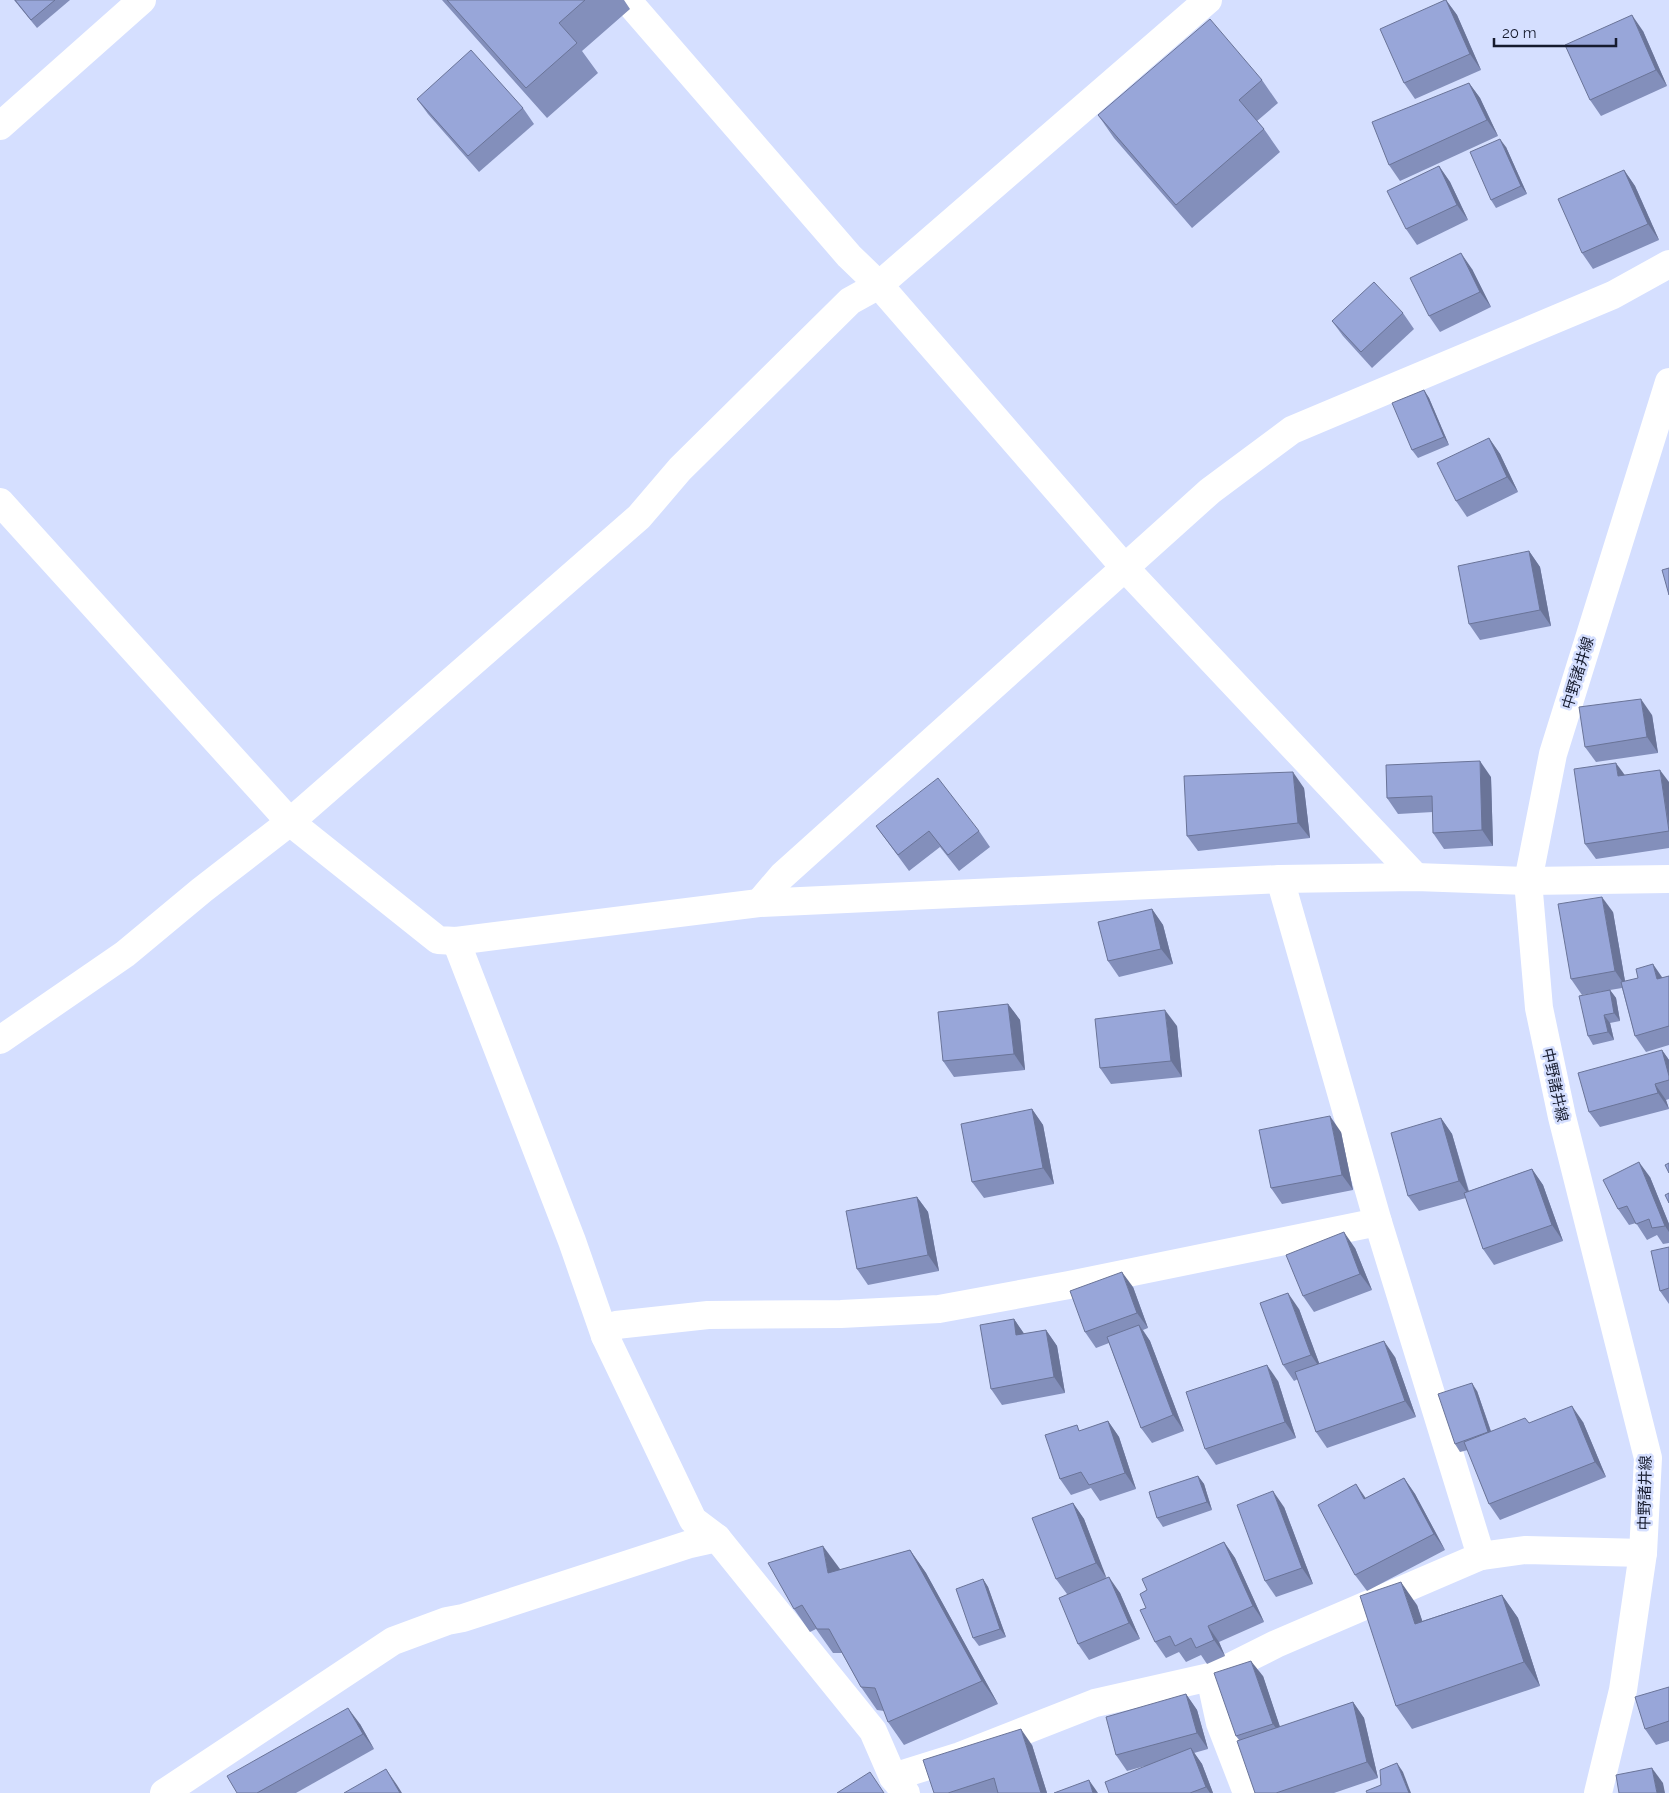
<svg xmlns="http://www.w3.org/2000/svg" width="1669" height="1793" font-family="Raleway,'Noto Sans JP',sans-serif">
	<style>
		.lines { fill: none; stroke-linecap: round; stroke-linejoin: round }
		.minor { stroke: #fff; stroke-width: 28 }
		.major { stroke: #fff; stroke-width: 28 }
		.wall { fill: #838fbb }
		.shaded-wall { fill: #6a7498 }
		.building { fill: #98a6d9; stroke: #6a7498 }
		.labels { text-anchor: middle; stroke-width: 5; stroke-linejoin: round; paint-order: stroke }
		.street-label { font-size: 15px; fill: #161b2e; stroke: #d5dfff }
	</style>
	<rect width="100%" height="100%" fill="#d5dfff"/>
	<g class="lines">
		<g class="minor">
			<path d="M627,0L849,256L879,285L1125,568L1416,877"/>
			<path d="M0,126L142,0"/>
			<path d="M0,502L290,822L438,940L456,941L759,903L1280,879L1416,877L1528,881L1669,879"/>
			<path d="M1280,879L1378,1222L1481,1556"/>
			<path d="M759,903L782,876L1210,491L1292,430L1613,295L1669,264"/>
			<path d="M456,941L572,1241L605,1336L693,1520L717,1538L873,1731L893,1777L906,1793"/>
			<path d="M0,1040L125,954L202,890L290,822L639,517L680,469L850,301L879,285L1208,0"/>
			<path d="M605,1336L616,1325L708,1315L841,1314L939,1309L1069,1285L1378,1222"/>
			<path d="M1210,1677L1220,1723L1247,1793"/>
			<path d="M893,1777L960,1756L1095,1703L1210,1677L1276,1644L1481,1556L1526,1550L1643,1553"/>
			<path d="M164,1793L393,1641L447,1621L463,1618L690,1544L717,1538"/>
		</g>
		<path class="major" d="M1598,1793L1623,1690L1643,1553L1648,1458L1562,1117L1539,1008L1528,881L1553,754L1669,382"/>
	</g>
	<g class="wall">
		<path d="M14,0H70L37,28Z"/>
		<path d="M442,0H624L630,9L582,51L598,73L547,118Z"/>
		<path d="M1446,0L1457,15L1481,70L1415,99L1404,83Z"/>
		<path d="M1643,31L1667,86L1601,116L1590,100Z"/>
		<path d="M1262,80L1278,103L1257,121L1264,129L1280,152L1192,228L1114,138L1098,115Z"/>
		<path d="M1469,83L1480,98L1498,136L1400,181L1389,165Z"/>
		<path d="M417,99L523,108L534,124L479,172L428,114Z"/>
		<path d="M1506,147L1527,194L1496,208L1491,200Z"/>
		<path d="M1439,166L1450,182L1468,220L1417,245L1406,229Z"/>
		<path d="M1624,170L1635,186L1659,240L1593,269L1582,253Z"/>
		<path d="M1472,269L1491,307L1440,332L1429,316Z"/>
		<path d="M1403,313L1414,329L1372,368L1343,336L1332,321Z"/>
		<path d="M1424,390L1429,398L1449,445L1418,458L1412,450Z"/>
		<path d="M1489,438L1500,454L1518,492L1467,517L1456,501Z"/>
		<path d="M1529,551L1540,567L1551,626L1480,640L1469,624Z"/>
		<path d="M1652,715L1658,753L1596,762L1585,747Z"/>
		<path d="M1625,775L1669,782V848L1596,859L1585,844Z"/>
		<path d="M1491,777L1493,846L1444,849L1433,833V812L1398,814L1387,798Z"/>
		<path d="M1304,788L1310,838L1198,851L1187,836Z"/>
		<path d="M876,826L979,831L990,847L959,871L940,847L909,871Z"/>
		<path d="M1152,909L1163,925L1173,964L1119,977L1108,961Z"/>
		<path d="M1613,912L1625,981L1662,978L1669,976V1045L1646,1052L1635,1036L1622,988L1610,990L1616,998L1620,1021L1610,1023L1614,1040L1593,1045L1588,1036L1605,991L1582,995L1571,979Z"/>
		<path d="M1008,1004L1020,1020L1025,1070L954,1077L943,1061Z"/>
		<path d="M1177,1026L1182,1077L1111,1084L1100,1068Z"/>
		<path d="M1662,1050L1669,1060V1099L1666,1100L1669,1109L1600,1127L1589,1112Z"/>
		<path d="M1032,1109L1043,1125L1054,1184L984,1198L972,1182Z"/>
		<path d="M1441,1118L1452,1134L1469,1191L1532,1169L1543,1185L1563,1241L1494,1265L1483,1249L1466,1198L1419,1211L1408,1196Z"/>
		<path d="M1341,1132L1353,1190L1282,1204L1271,1188Z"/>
		<path d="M1650,1177L1669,1224V1243L1663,1244L1657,1235L1647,1240L1636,1223L1629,1225L1618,1209Z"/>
		<path d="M917,1197L928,1212L939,1271L868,1285L857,1269Z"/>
		<path d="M1669,1247V1304L1660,1291Z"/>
		<path d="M1355,1248L1372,1290L1314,1312L1303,1296Z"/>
		<path d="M1133,1287L1148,1328L1143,1330L1150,1341L1184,1431L1152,1443L1141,1428L1109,1343L1096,1348L1085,1332Z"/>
		<path d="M1299,1309L1319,1363L1395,1357L1416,1417L1327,1448L1316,1432L1298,1379L1294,1381L1283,1365Z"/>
		<path d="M1014,1319L1024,1334L1046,1330L1057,1346L1065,1393L1002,1405L991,1389Z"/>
		<path d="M1278,1381L1296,1438L1216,1465L1205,1449Z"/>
		<path d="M1477,1391L1491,1431L1529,1423L1583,1422L1606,1477L1500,1520L1489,1504L1468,1450L1460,1452L1455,1444Z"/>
		<path d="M1108,1421L1119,1437L1136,1489L1100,1501L1091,1488L1071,1495L1060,1479L1081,1431Z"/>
		<path d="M1198,1476L1204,1484L1212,1510L1163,1527L1157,1518Z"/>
		<path d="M1404,1478L1415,1494L1445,1550L1367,1591L1355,1575L1366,1498Z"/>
		<path d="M1073,1503L1084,1519L1106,1578L1120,1593L1140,1639L1089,1660L1078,1644L1067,1594L1056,1579Z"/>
		<path d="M1284,1507L1313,1584L1276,1597L1265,1581Z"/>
		<path d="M1224,1542L1235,1558L1264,1622L1219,1642L1225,1656L1207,1664L1201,1655L1186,1662L1179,1652L1166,1658L1155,1642L1146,1608L1147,1590Z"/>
		<path d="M910,1550L926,1573L998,1704L904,1745L888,1722L884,1711L877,1710L861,1687L842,1653H833L816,1629L810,1632L794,1609L840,1569V1570Z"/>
		<path d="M983,1579L988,1587L1006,1637L979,1646L973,1638Z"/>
		<path d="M1502,1595L1518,1618L1540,1686L1412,1729L1396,1706L1417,1605L1422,1621Z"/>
		<path d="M1263,1676L1280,1727L1353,1702L1364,1718L1378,1778L1334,1793H1255L1239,1740L1236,1736Z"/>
		<path d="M1669,1687V1741L1656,1745L1645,1729Z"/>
		<path d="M1186,1694L1197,1710L1208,1749L1194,1753L1202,1764L1213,1793H1109L1145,1766L1127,1771L1116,1755Z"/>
		<path d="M360,1724L374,1749L296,1793H237Z"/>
		<path d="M1032,1745L1047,1793H934Z"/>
	</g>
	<g class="shaded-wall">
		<path d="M1446,0L1457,15L1481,70L1470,54Z"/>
		<path d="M1632,15L1643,31L1667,86L1656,70Z"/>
		<path d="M1469,83L1480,98L1498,136L1487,120Z"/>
		<path d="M1500,139L1506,147L1527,194L1521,186Z"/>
		<path d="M1439,166L1450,182L1468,220L1457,205Z"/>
		<path d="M1624,170L1635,186L1659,240L1648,224Z"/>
		<path d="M1461,253L1472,269L1491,307L1480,292Z"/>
		<path d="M1424,390L1429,398L1449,445L1444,437Z"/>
		<path d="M1489,438L1500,454L1518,492L1507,477Z"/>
		<path d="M1529,551L1540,567L1551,626L1540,610Z"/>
		<path d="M1641,699L1652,715L1658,753L1647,737Z"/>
		<path d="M1480,761L1491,777L1493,846L1482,830Z"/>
		<path d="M1616,763L1627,778L1618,776Z"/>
		<path d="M1660,770L1669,782V826Z"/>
		<path d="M1293,772L1304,788L1310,838L1298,823Z"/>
		<path d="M1602,897L1613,912L1626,987L1615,971Z"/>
		<path d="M1152,909L1163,925L1173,964L1161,949Z"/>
		<path d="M1653,964L1664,980L1657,979Z"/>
		<path d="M1610,990L1616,998L1620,1021L1614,1013Z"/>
		<path d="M1008,1004L1020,1020L1025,1070L1014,1054Z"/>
		<path d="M1165,1010L1177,1026L1182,1077L1171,1061Z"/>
		<path d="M1604,1015L1610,1023L1614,1040L1608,1032Z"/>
		<path d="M1662,1050L1669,1060V1076Z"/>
		<path d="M1655,1084L1666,1100L1669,1109L1658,1093Z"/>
		<path d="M1032,1109L1043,1125L1054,1184L1043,1168Z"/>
		<path d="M1330,1116L1341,1132L1353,1190L1342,1175Z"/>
		<path d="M1441,1118L1452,1134L1470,1197L1459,1181Z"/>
		<path d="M1639,1162L1650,1177L1669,1224V1232L1665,1226Z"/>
		<path d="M1532,1169L1543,1185L1563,1241L1552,1225Z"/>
		<path d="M917,1197L928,1212L939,1271L928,1255Z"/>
		<path d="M1344,1232L1355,1248L1372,1290L1360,1274Z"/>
		<path d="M1122,1272L1133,1287L1148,1328L1137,1313Z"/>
		<path d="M1288,1293L1299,1309L1322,1371L1311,1355Z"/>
		<path d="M1014,1319L1025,1335H1016Z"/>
		<path d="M1139,1325L1150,1341L1184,1431L1173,1415Z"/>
		<path d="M1046,1330L1057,1346L1065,1393L1054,1377Z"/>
		<path d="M1384,1341L1395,1357L1416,1417L1405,1401Z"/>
		<path d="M1267,1365L1278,1381L1296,1438L1285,1422Z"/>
		<path d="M1472,1383L1477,1391L1494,1441L1488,1433Z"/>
		<path d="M1572,1406L1583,1422L1606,1477L1595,1462Z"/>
		<path d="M1108,1421L1119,1437L1136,1489L1125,1473Z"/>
		<path d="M1198,1476L1204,1484L1212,1510L1207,1502Z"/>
		<path d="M1404,1478L1415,1494L1445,1550L1434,1534Z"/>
		<path d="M1356,1484L1367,1500L1364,1499Z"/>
		<path d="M1273,1491L1284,1507L1313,1584L1302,1568Z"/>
		<path d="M1073,1503L1084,1519L1107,1579L1096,1563Z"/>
		<path d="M1224,1542L1235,1558L1264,1622L1253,1606Z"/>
		<path d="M823,1546L840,1569L845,1597L828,1573Z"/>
		<path d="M910,1550L926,1573L998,1704L982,1681Z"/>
		<path d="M1109,1577L1120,1593L1140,1639L1129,1623Z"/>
		<path d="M983,1579L988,1587L1006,1637L1000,1629Z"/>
		<path d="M1401,1582L1417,1605L1431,1647L1415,1624Z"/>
		<path d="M1502,1595L1518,1618L1540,1686L1524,1662Z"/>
		<path d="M1208,1626L1219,1642L1225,1656L1214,1640Z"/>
		<path d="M1251,1661L1263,1676L1284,1739L1273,1724Z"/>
		<path d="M1186,1694L1197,1710L1208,1749L1197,1733Z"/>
		<path d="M1353,1702L1364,1718L1378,1778L1367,1762Z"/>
		<path d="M348,1708L360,1724L374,1749L363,1734Z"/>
		<path d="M1021,1729L1032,1745L1047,1793H1041Z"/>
		<path d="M1191,1748L1202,1764L1213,1793H1210L1206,1787Z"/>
		<path d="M1397,1763L1403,1772L1411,1793H1409Z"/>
		<path d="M1652,1768L1663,1783L1665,1793H1657Z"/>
		<path d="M386,1769L397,1785L402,1793H400Z"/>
		<path d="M1089,1780L1098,1793H1093Z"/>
	</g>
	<g class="building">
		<path d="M15,0H55L31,20Z"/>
		<path d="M447,0H585L559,23L577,43L526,88Z"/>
		<path d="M1445,0H1446L1470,54L1404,83L1380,29Z"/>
		<path d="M1632,15L1656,70L1590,100L1565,45Z"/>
		<path d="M1210,19L1262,80L1239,100L1264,129L1176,205L1098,115Z"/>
		<path d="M471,50L523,108L468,156L417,99Z"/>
		<path d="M1469,83L1487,120L1389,165L1372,122Z"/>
		<path d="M1500,139L1521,186L1491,200L1470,152Z"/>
		<path d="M1439,166L1457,205L1406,229L1387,191Z"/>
		<path d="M1624,170L1648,224L1582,253L1558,199Z"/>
		<path d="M1461,253L1480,292L1429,316L1410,278Z"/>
		<path d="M1374,282L1403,313L1361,352L1332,321Z"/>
		<path d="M1424,390L1444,437L1412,450L1392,403Z"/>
		<path d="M1489,438L1507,477L1456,501L1437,463Z"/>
		<path d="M1529,551L1540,610L1469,624L1458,566Z"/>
		<path d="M1669,568V595L1662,570Z"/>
		<path d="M1641,699L1647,737L1585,747L1579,707Z"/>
		<path d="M1480,761L1482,830L1433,833L1432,796L1387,798L1386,765Z"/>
		<path d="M1616,763L1618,776L1660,770L1669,831L1585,844L1574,769Z"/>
		<path d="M1293,772L1298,823L1187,836L1184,776Z"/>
		<path d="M938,778L979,831L948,855L929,831L898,855L876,826Z"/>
		<path d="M1602,897L1615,971L1571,979L1558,904Z"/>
		<path d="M1152,909L1161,949L1108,961L1098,922Z"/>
		<path d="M1653,964L1657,979L1669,976V1026L1635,1036L1621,982L1638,978L1636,969Z"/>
		<path d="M1610,990L1614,1013L1604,1015L1608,1032L1588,1036L1579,996Z"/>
		<path d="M1008,1004L1014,1054L943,1061L938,1012Z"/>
		<path d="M1165,1010L1171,1061L1100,1068L1095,1019Z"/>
		<path d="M1662,1050L1669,1076V1080L1655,1084L1658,1093L1589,1112L1578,1073Z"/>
		<path d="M1032,1109L1043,1168L972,1182L961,1124Z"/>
		<path d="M1330,1116L1342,1175L1271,1188L1259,1130Z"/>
		<path d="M1441,1118L1459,1181L1408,1196L1391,1133Z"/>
		<path d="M1639,1162L1665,1226L1652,1228L1649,1219L1636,1224L1627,1206L1618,1209L1603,1180Z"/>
		<path d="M1669,1163V1173L1665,1165Z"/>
		<path d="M1532,1169L1552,1225L1483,1249L1464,1193Z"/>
		<path d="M1669,1193V1203L1665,1195Z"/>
		<path d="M917,1197L928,1255L857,1269L846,1211Z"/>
		<path d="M1344,1232L1360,1274L1303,1296L1286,1255Z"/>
		<path d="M1669,1247V1288L1660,1291L1651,1251Z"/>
		<path d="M1122,1272L1137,1313L1085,1332L1070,1291Z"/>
		<path d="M1288,1293L1311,1355L1283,1365L1260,1303Z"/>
		<path d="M1014,1319L1016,1335L1046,1330L1054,1377L991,1389L980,1325Z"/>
		<path d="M1139,1325L1173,1415L1141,1428L1107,1337Z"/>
		<path d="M1384,1341L1405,1401L1316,1432L1295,1372Z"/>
		<path d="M1267,1365L1285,1422L1205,1449L1186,1392Z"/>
		<path d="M1472,1383L1488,1432L1455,1444L1438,1394Z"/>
		<path d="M1572,1406L1595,1462L1489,1504L1464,1442L1525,1418L1529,1423Z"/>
		<path d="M1108,1421L1125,1473L1089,1485L1081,1472L1060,1479L1045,1435L1077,1425L1079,1431Z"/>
		<path d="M1198,1476L1207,1502L1157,1518L1149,1492Z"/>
		<path d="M1404,1478L1434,1534L1355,1575L1318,1505L1356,1484L1364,1499Z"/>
		<path d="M1273,1491L1302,1568L1265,1581L1237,1505Z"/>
		<path d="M1073,1503L1096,1563L1056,1579L1032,1518Z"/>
		<path d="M1224,1542L1253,1606L1208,1626L1214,1640L1196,1648L1191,1638L1175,1646L1170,1636L1155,1642L1140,1610L1146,1608L1140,1594L1147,1590L1142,1579Z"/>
		<path d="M823,1546L828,1573L910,1550L982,1681L888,1722L875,1688L861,1687L829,1629H817L802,1605L794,1609L768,1563Z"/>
		<path d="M1109,1577L1129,1623L1078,1644L1059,1598Z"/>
		<path d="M983,1579L1000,1629L973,1638L956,1589Z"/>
		<path d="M1401,1582L1415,1624L1502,1595L1524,1662L1396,1706L1360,1596Z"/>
		<path d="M1251,1661L1273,1724L1236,1736L1214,1673Z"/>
		<path d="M1669,1687V1721L1645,1729L1635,1697Z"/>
		<path d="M1186,1694L1197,1733L1116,1755L1106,1717Z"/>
		<path d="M1353,1702L1367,1762L1276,1793H1255L1237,1741Z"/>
		<path d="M348,1708L363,1734L257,1793H237L227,1776Z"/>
		<path d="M1021,1729L1041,1793H998L994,1778L948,1793H934L923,1760Z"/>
		<path d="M1191,1748L1206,1787L1190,1793H1109L1105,1782Z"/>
		<path d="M1397,1763L1409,1793H1367L1366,1791L1381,1785L1380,1770Z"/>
		<path d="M1652,1768L1657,1793H1619L1616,1775Z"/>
		<path d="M386,1769L400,1793H344Z"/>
		<path d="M870,1772L884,1793H837Z"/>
		<path d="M1089,1780L1093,1793H1054Z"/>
	</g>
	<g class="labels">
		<g class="street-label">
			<text transform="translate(1578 673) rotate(-73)" y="5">中野諸井線</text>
			<text transform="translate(1555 1085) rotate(78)" y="5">中野諸井線</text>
			<text transform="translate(1645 1493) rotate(-89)" y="5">中野諸井線</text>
		</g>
	</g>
	<path d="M1494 38v8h122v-8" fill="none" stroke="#161b2e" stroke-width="2.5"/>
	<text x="1502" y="38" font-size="15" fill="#161b2e" stroke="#d5dfff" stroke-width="4" paint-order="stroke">20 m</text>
</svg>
